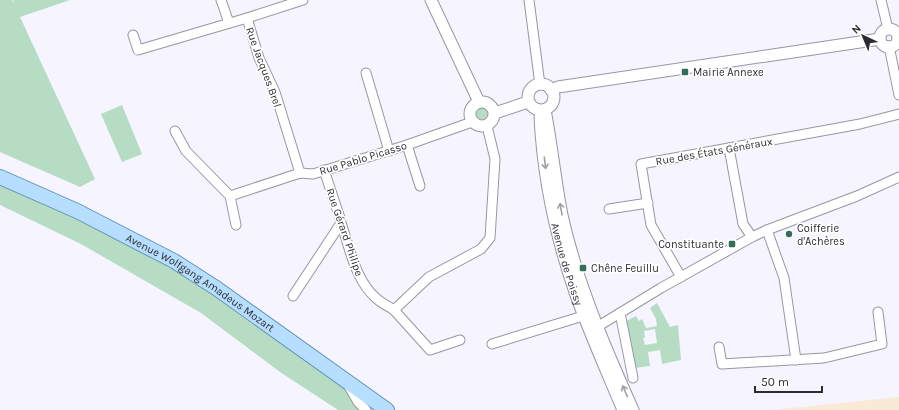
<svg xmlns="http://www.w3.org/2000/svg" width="899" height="410" font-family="Karla,sans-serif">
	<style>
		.commercial { fill: #f9e9d7 }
		.green { fill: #b6dcc3; fill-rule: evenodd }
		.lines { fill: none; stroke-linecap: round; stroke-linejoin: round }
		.minor-casing { stroke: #9996a4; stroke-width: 11 }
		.tertiary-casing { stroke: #9996a4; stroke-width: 13 }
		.primary-casing { stroke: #6691b7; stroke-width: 16 }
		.minor { stroke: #fff; stroke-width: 9 }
		.tertiary { stroke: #fff; stroke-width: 11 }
		.primary { stroke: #b6deff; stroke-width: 14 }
		.oneway { stroke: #a0a0a2 }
		.poi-dot { fill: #336f59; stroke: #fff; stroke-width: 1.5 }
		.labels { text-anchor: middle; stroke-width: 3.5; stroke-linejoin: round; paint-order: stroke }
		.street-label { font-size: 11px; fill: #2c2b30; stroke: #fff }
		.poi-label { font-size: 11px; fill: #2c2b30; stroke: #fff; text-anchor: start }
	</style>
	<rect width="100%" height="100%" fill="#f6f4fe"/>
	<path class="commercial" d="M899,397V410H772Z"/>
	<g class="green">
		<path d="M0,0H12L14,4L13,0H70L20,17L95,179L80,187L0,152Z"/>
		<path d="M122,105L142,154L122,162L101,114Z"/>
		<circle cx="481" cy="114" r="7"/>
		<path d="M0,178L109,226L345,380L366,410H338L280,372L201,313L81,244L0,205Z"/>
		<path d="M657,303L670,327L678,325L681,360L662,364L660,350L648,352L650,366L634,368L626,321L636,316L639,321L642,319L646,328L657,326L656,319L650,308ZM655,329L657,343L645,345L643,338H645L644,331Z"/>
	</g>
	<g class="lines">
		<g class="minor-casing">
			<g id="minor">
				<path d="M221,0L229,23"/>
				<path d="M529,0L540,85"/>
				<path d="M881,0L888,29"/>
				<path d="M133,35L138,50L247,18"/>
				<path d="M889,46L899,95"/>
				<path d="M366,73L389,151"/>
				<path d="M175,131L186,151L230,196L236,225"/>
				<path d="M407,145L420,186"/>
				<path d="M729,148L743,224L752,237"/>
				<path d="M324,170L340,218L341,223C350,248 355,280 376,298C381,303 388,306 394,310L429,277L481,249L490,238L495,159L487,126"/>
				<path d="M300,173L275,92L259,58L247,18L303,0"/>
				<path d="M230,196L300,173L313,174L407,145L472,122"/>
				<path d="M609,209L648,203"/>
				<path d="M767,230L784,278L796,360"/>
				<path d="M681,277L651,225L641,164L860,124L899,114"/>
				<path d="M293,296L341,223"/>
				<path d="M394,310L430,350L460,340"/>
				<path d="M620,313L633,378"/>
				<path d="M597,327L661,288L752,237L767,230L857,196L899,177"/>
				<path d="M492,344L583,316"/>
				<path d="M719,347L722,364L824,358L882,344L878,312"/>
				<path d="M347,383L358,402L366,410"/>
			</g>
		</g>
		<g class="tertiary-casing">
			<g id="tertiary">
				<path d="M431,0L479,102"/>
				<circle cx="889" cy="38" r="9"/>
				<circle cx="541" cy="97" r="13"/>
				<path d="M551,90L558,87L880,39"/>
				<circle cx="482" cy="114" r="12"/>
				<path d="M545,110C552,145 555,180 562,215C577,283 605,347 633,410"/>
				<path d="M495,113L528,102"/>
				<path id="s1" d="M540,117C543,177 556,238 576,295C590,334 607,372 623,410"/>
			</g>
		</g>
		<g class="primary-casing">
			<g id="primary">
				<path id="s2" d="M0,177L77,211L174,261L216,288L387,410"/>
			</g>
		</g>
		<use href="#minor" class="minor"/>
		<use href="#tertiary" class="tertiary"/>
		<use href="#primary" class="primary"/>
	</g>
	<defs><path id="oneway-shaft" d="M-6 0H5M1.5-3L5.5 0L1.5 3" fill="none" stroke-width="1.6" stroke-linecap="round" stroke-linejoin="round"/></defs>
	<g class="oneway">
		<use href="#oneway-shaft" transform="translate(545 163) rotate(83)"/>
		<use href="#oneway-shaft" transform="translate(561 209) rotate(-100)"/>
		<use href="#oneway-shaft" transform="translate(625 391) rotate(-113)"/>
	</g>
	<g class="poi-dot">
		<rect x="681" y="68" width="8" height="8" rx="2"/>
		<circle cx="789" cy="234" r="4"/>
		<rect x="728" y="240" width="8" height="8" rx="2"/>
		<rect x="579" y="264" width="8" height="8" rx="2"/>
	</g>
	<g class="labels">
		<g class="street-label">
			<text transform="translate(264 67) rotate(70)" y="4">Rue Jacques Brel</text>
			<text transform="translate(714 151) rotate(-10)" y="4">Rue des États Généraux</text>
			<text transform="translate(363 158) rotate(-17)" y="4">Rue Pablo Picasso</text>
			<text transform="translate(345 232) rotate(71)" y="4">Rue Gérard Philipe</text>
			<text dy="4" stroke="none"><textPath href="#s1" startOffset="150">Avenue de Poissy</textPath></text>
			<text dy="4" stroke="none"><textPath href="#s2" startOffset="227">Avenue Wolfgang Amadeus Mozart</textPath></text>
		</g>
		<g class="poi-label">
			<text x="693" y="76">Mairie Annexe</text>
			<text x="797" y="232">Coifferie<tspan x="797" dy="13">d'Achères</tspan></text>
			<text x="724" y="248" text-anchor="end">Constituante</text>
			<text x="591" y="272">Chêne Feuillu</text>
		</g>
	</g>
	<g transform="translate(863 36) rotate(316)" stroke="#ffffff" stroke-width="3" paint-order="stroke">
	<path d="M0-3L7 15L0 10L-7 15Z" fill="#2c2b30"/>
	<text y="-6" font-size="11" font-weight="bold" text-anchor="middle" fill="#2c2b30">N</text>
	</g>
	<path d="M755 386v6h67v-6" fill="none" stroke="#2c2b30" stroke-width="2"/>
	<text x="761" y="386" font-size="12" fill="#2c2b30" stroke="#ffffff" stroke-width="3" paint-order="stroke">50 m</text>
</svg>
